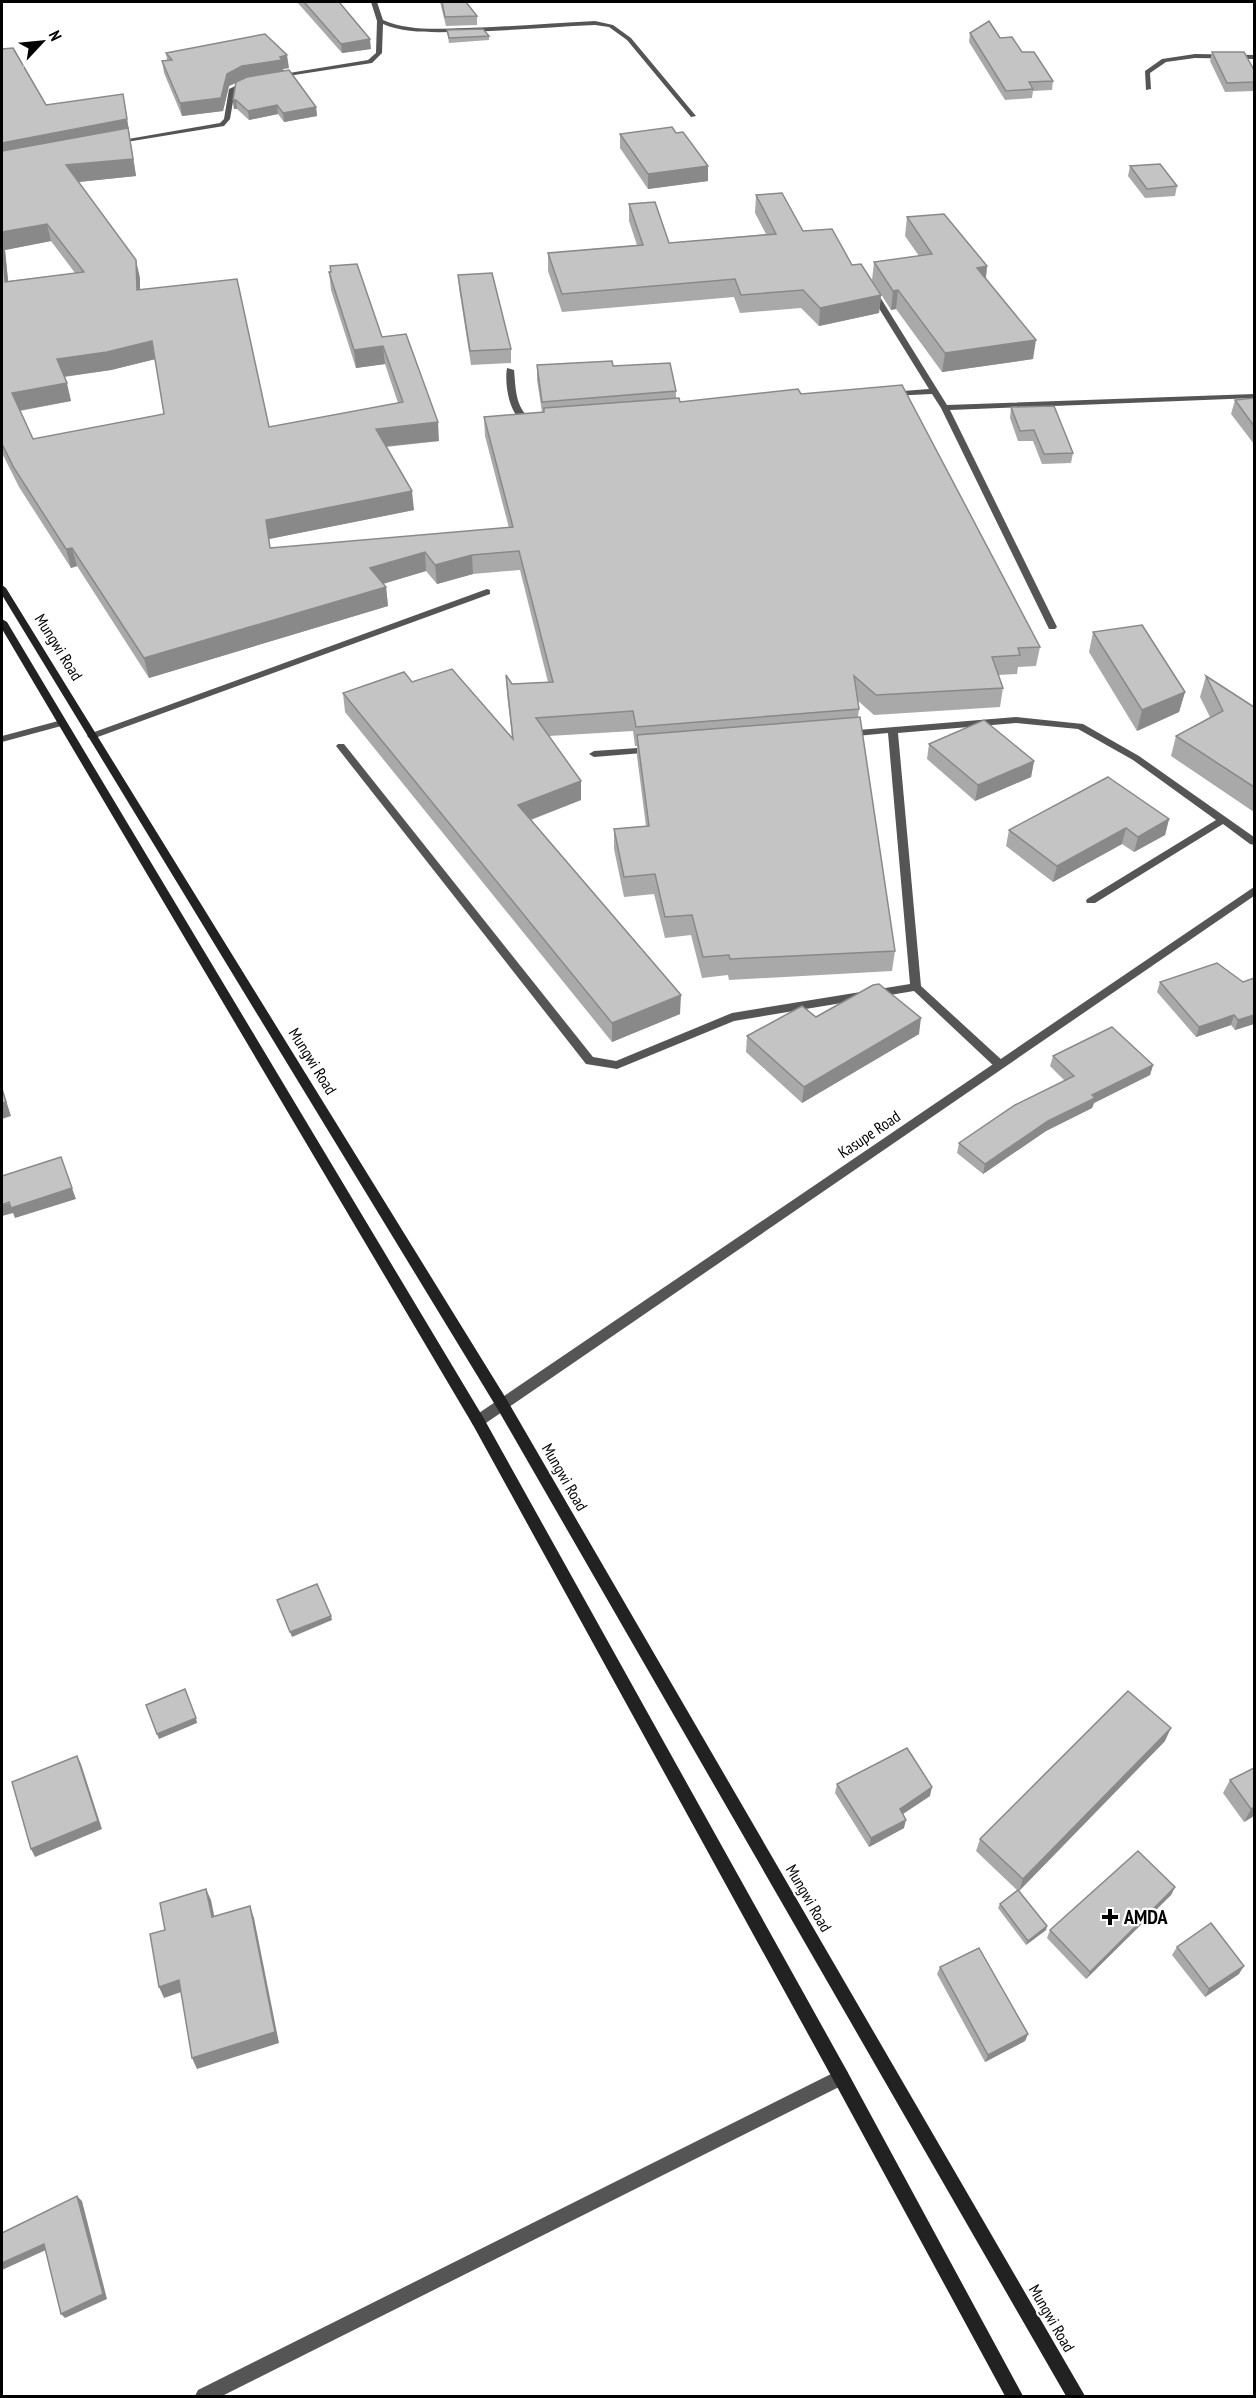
<svg xmlns="http://www.w3.org/2000/svg" width="1256" height="2398" font-family="'PT Sans Narrow',sans-serif">
	<style>
		.lines { fill: none; stroke-linecap: round; stroke-linejoin: round }
		.service { fill: #555; fill-rule: evenodd }
		.minor { fill: #555; fill-rule: evenodd }
		.tertiary { fill: #555; fill-rule: evenodd }
		.secondary { fill: #222; fill-rule: evenodd }
		.wall { fill: #a9a9a9; fill-rule: evenodd }
		.shaded-wall { fill: #898989 }
		.building { fill: #c4c4c4; stroke: #898989; stroke-width: 1.5; fill-rule: evenodd }
		.poi-dot { fill: #000; stroke: #fff; stroke-width: 2 }
		.labels { text-anchor: middle; stroke-width: 4.5; stroke-linejoin: round; paint-order: stroke }
		.street-label { font-size: 16px; fill: #000; stroke: #fff }
		.near-poi-label { font-size: 20px; font-weight: bold; fill: #000; stroke: #fff; text-anchor: start }
	</style>
	<rect width="100%" height="100%" fill="#fff"/>
	<g class="lines">
		<g class="service">
			<path d="M868,287L875,289L947,405L1254,394V398L950,410L1057,627L1055,629H1049L941,408L932,394L890,396L886,394L890,392L929,389L867,289Z"/>
			<path d="M507,368L514,370C516,390 515,411 535,421V425C510,426 504,386 507,368Z"/>
			<path d="M1016,717L1083,724L1139,756L1254,837V845L1250,844L1223,824L1095,903H1087L1086,901L1087,899L1216,820L1133,760L1078,729L1016,723L898,733L921,986L1004,1062L1006,1065L1000,1069L996,1068L914,991L734,1021L617,1069L586,1064L336,746L338,744H344L593,1057L616,1061L732,1013L910,984L888,733L846,737L841,734L846,731Z"/>
			<path d="M652,747L657,750L655,752L594,757L589,754L594,751Z"/>
		</g>
		<g class="minor">
			<path d="M371,2H377L383,20C408,31 438,29 465,28C509,27 552,23 595,21L613,25L631,38L696,116L691,117L627,40L609,27L595,25C550,27 506,31 461,32C436,32 406,34 383,24L382,53L372,63L275,78L274,77L277,75L368,60L376,53L377,21Z"/>
			<path d="M1195,54L1254,55V59L1195,58L1166,62L1150,73L1151,89L1146,90L1145,71L1162,59Z"/>
			<path d="M248,80L250,81V83L235,90L230,119L224,126L114,144L111,142L220,123L224,119L229,89Z"/>
			<path d="M487,589L490,590V594L95,738H89L87,736L89,734Z"/>
			<path d="M62,720L67,723L65,725L2,742V736Z"/>
			<path d="M841,2069L847,2071L849,2077L847,2083L222,2396H195L198,2390Z"/>
		</g>
		<path class="tertiary" d="M1254,887V896L483,1425L478,1426L473,1425L471,1421L473,1417Z"/>
		<g class="secondary">
			<path d="M2,585L6,588L507,1400L1085,2396H1066L497,1408L2,595Z"/>
			<path d="M2,619L7,622L483,1417L847,2071L1023,2396H1005L835,2083L473,1425L2,629Z"/>
		</g>
	</g>
	<g class="wall">
		<path d="M297,2H339L371,49L342,53Z"/>
		<path d="M440,2H466L477,16V25L446,26Z"/>
		<path d="M447,30L489,36V40L449,43Z"/>
		<path d="M970,33L1000,38L1022,52L1053,81L1052,90L1033,91L1032,98L1005,100L969,42Z"/>
		<path d="M2,49L46,105L126,111L136,176L78,182L140,278V289L269,427L398,403L385,364L356,368L331,290L329,272L382,337L439,441L386,447L414,510L269,539L270,548L509,528L485,436L484,417L542,412L537,380V365L613,366L676,391V398L680,402L801,394L1040,647L1036,666L1018,667L1017,674L998,675L1003,688L1000,707L874,715L857,700L859,709L858,717L895,951L892,971L729,980L728,975L702,978L691,935L665,938L654,894L624,897L614,849V829L646,826L637,756V746H635L633,731L549,736L581,800L531,820L680,1014L612,1042L345,712L343,693L412,682L512,737L507,694L506,675L512,684L548,682L520,570L473,574L437,584L426,571L383,584L386,587L388,606L149,678L77,566L71,568L19,487L2,453ZM51,241L75,273L8,281L5,250ZM155,359L164,414L33,439L20,411L71,401L64,377L111,370Z"/>
		<path d="M1212,52L1254,70V91L1225,92L1210,61Z"/>
		<path d="M166,53L289,68L283,69L284,71L316,107L317,116L284,122L278,114L249,120L237,109H234L233,100L236,83L229,86L223,111L182,116L164,73L162,61L167,60Z"/>
		<path d="M676,133L708,166V181L648,189L620,148V134Z"/>
		<path d="M1130,166L1177,186L1175,196L1145,198L1128,176Z"/>
		<path d="M756,195L803,231L852,265L881,295L879,313L819,326L801,308L740,313L734,297L562,312L548,271V253L637,245L629,221V204L669,243L766,234L755,213Z"/>
		<path d="M907,217L987,266L986,278L1033,359L942,372L896,309L891,310L872,280L874,262L919,256L905,236Z"/>
		<path d="M458,275L511,349V363L471,365L459,288Z"/>
		<path d="M1254,398V444L1231,414L1235,400Z"/>
		<path d="M1011,407L1073,453L1071,463L1042,464L1033,441H1018L1010,418Z"/>
		<path d="M1093,632L1185,692L1179,712L1137,731L1089,652Z"/>
		<path d="M1206,676L1254,707V812L1171,756L1176,736L1210,717L1200,697Z"/>
		<path d="M929,744L1034,761L1031,777L975,801L927,759Z"/>
		<path d="M1169,819L1165,835L1134,852L1122,844L1053,882L1006,846L1009,830Z"/>
		<path d="M1254,978V1024L1235,1030L1231,1025L1196,1037L1157,992L1160,982H1243Z"/>
		<path d="M816,1017L919,1034L802,1103L746,1052L747,1036Z"/>
		<path d="M1053,1056L1153,1065L1150,1075L1094,1103L1092,1108L1046,1131L983,1174L957,1153L959,1143L1065,1081L1050,1066Z"/>
		<path d="M1165,1741L1019,1891L1047,1926L1046,1930L1026,1945L998,1908L1000,1904L1018,1891L976,1851L980,1839Z"/>
		<path d="M1254,1768V1816L1244,1822L1223,1793L1230,1780Z"/>
		<path d="M837,1784L930,1796L903,1814L904,1828L869,1847L835,1793Z"/>
		<path d="M1175,1887L1171,1895L1086,1979L1047,1938L1050,1930Z"/>
		<path d="M1177,1947L1239,1974L1205,1997L1172,1955Z"/>
		<path d="M940,1967L1028,2034L1025,2041L985,2062L937,1974Z"/>
	</g>
	<g class="shaded-wall">
		<path d="M370,39L371,49L342,53L341,44Z"/>
		<path d="M287,55L289,68L283,69L284,72L244,79L229,86L223,111L182,116L180,103L227,74L242,66Z"/>
		<path d="M123,94L136,176L69,183L2,161V143Z"/>
		<path d="M233,100H236L237,109H234Z"/>
		<path d="M277,105L278,114L249,120L248,111Z"/>
		<path d="M316,107L317,116L284,122L283,113Z"/>
		<path d="M708,166V181L648,189V174Z"/>
		<path d="M47,224L51,241L5,250L10,300L5,282L2,232Z"/>
		<path d="M136,260L140,278V308L137,290Z"/>
		<path d="M987,266L985,285L977,268Z"/>
		<path d="M898,290L896,309L891,310L893,291Z"/>
		<path d="M881,295L879,313L819,326L820,308Z"/>
		<path d="M1036,340L1033,359L942,372L945,353Z"/>
		<path d="M152,341L156,359L111,370L61,377L57,359Z"/>
		<path d="M383,346L385,364L356,368L354,350Z"/>
		<path d="M67,383L71,401L16,411L12,393Z"/>
		<path d="M438,422L439,441L378,447L376,429Z"/>
		<path d="M412,491L414,510L269,539L266,520Z"/>
		<path d="M72,548L77,566L71,568L66,549Z"/>
		<path d="M425,552L426,571L372,587L370,568Z"/>
		<path d="M472,555L473,574L437,584L435,565Z"/>
		<path d="M386,587L388,606L149,678L144,658Z"/>
		<path d="M1185,692L1179,712L1137,731L1142,710Z"/>
		<path d="M1034,761L1031,777L975,801L978,785Z"/>
		<path d="M581,781V800L519,824L518,805Z"/>
		<path d="M1169,819L1165,835L1134,852L1138,837Z"/>
		<path d="M1126,828L1122,844L1053,882L1057,866Z"/>
		<path d="M681,995L680,1014L612,1042V1023Z"/>
		<path d="M1234,1015L1231,1025L1196,1037L1199,1027Z"/>
		<path d="M1254,1015V1024L1235,1030L1238,1020Z"/>
		<path d="M921,1018L919,1034L802,1103L804,1087Z"/>
		<path d="M1153,1065L1150,1075L1094,1103L1092,1108L1046,1131L983,1174L985,1164L1048,1121L1092,1095Z"/>
		<path d="M2,1088L11,1116L2,1119Z"/>
		<path d="M72,1188L76,1199L15,1218L13,1213L2,1216V1205Z"/>
		<path d="M331,1616L332,1620L292,1637L290,1632Z"/>
		<path d="M196,1718L197,1723L159,1739L157,1734Z"/>
		<path d="M1171,1728L1165,1741L1019,1891L1023,1879Z"/>
		<path d="M77,1756L81,1764L102,1829L35,1857L31,1849Z"/>
		<path d="M932,1787L930,1796L898,1817L900,1809Z"/>
		<path d="M1254,1807V1816L1244,1822L1251,1809Z"/>
		<path d="M906,1820L904,1828L869,1847L871,1838Z"/>
		<path d="M1175,1887L1171,1895L1086,1979L1090,1972Z"/>
		<path d="M206,1889L211,1900L217,1929L212,1917Z"/>
		<path d="M250,1906L254,1918L279,2043L197,2069L192,2058Z"/>
		<path d="M1047,1926L1046,1930L1026,1945L1028,1941Z"/>
		<path d="M1244,1966L1239,1974L1205,1997L1209,1989Z"/>
		<path d="M179,1980L184,1991L164,1998L159,1987Z"/>
		<path d="M1028,2034L1025,2041L985,2062L988,2055Z"/>
		<path d="M77,2196L82,2201L107,2299L65,2318L61,2314Z"/>
		<path d="M44,2244L48,2249L2,2270V2263Z"/>
	</g>
	<g class="building">
		<path d="M304,2H339L370,39L341,44Z"/>
		<path d="M442,2H466L477,16L445,17Z"/>
		<path d="M989,21L1000,38L1012,37L1022,52H1034L1053,81L1029,82L1033,89L1006,91L970,33Z"/>
		<path d="M483,29L489,36L449,38L447,30Z"/>
		<path d="M265,34L287,55L280,57L282,60L242,66L227,74L221,98L180,103L162,61L172,60L166,53Z"/>
		<path d="M13,48L46,105L123,94L127,119L2,143V49Z"/>
		<path d="M1212,52H1244L1254,70V82L1227,83Z"/>
		<path d="M289,70L316,107L283,113L277,105L248,111L236,100H233L236,82L247,77Z"/>
		<path d="M672,127L676,133L683,132L708,166L648,174L620,134Z"/>
		<path d="M128,128L133,159L66,165L136,260L137,290L237,279L269,427L403,402L383,346L354,350L329,272H331L330,266L357,264L382,337L406,334L438,422L376,429L412,491L266,520L270,548L513,527L484,417L544,412V408L679,398L680,402L798,389L801,394L902,385L1040,647L1018,648L1020,655L992,657L1003,688L876,695L854,676L859,709L636,727L633,711L536,718L581,781L518,805L681,995L612,1023L343,693L404,672L412,682L452,669L513,739L506,675L512,684L553,682L519,551L472,555L435,565L425,552L370,568L386,587L144,658L72,548L66,549L14,468L2,444V234L5,282L84,272L47,224L2,232V151ZM152,341L164,414L33,439L12,393L67,383L57,359L107,352Z"/>
		<path d="M1160,164L1177,186L1147,189L1130,166Z"/>
		<path d="M782,193L803,231L832,229L852,265L861,264L881,295L820,308L803,290L741,295L735,279L562,294L548,253L643,245L629,204L655,202L669,243L776,234L756,195Z"/>
		<path d="M944,214L987,266L977,268L1036,340L945,353L898,290L893,291L874,262L932,254L907,217Z"/>
		<path d="M492,273L511,349L470,351L458,275Z"/>
		<path d="M612,361L613,366L670,363L676,391L542,402L537,365Z"/>
		<path d="M1254,398V426L1235,400Z"/>
		<path d="M1054,406L1073,453L1044,454L1034,430L1020,431L1011,407Z"/>
		<path d="M1142,625L1185,692L1142,710L1093,632Z"/>
		<path d="M1206,676L1254,707V787L1176,736L1223,711Z"/>
		<path d="M860,717L895,951L730,959L729,955L703,957L692,915L665,917L655,874L624,877L614,829L649,826L637,735Z"/>
		<path d="M984,720L1034,761L978,785L929,744Z"/>
		<path d="M1108,777L1169,819L1138,837L1126,828L1057,866L1009,830Z"/>
		<path d="M1217,963L1243,982L1254,978V1015L1238,1020L1234,1015L1199,1027L1160,982Z"/>
		<path d="M879,984L921,1018L804,1087L747,1036L802,1006L816,1017L873,985Z"/>
		<path d="M1112,1027L1153,1065L1092,1095L1095,1098L1048,1121L985,1164L959,1143L1015,1105L1074,1076L1053,1056Z"/>
		<path d="M2,1089L6,1102L2,1103Z"/>
		<path d="M61,1157L72,1188L11,1208L9,1202L2,1205V1176Z"/>
		<path d="M317,1584L331,1616L290,1632L277,1600Z"/>
		<path d="M185,1689L196,1718L157,1734L146,1705Z"/>
		<path d="M1128,1691L1171,1728L1023,1879L980,1839Z"/>
		<path d="M907,1748L932,1787L900,1809L906,1820L871,1838L837,1784Z"/>
		<path d="M77,1756L98,1821L31,1849L12,1782Z"/>
		<path d="M1254,1768V1807L1251,1809L1230,1780Z"/>
		<path d="M1138,1851L1175,1887L1090,1972L1050,1930Z"/>
		<path d="M206,1889L212,1917L250,1906L275,2032L192,2058L179,1980L159,1987L150,1934L165,1930L160,1903Z"/>
		<path d="M1018,1890L1047,1926L1028,1941L1000,1904Z"/>
		<path d="M1211,1923L1244,1966L1209,1989L1177,1947Z"/>
		<path d="M979,1948L1028,2034L988,2055L940,1967Z"/>
		<path d="M77,2196L103,2294L61,2314L44,2244L2,2263V2233Z"/>
	</g>
	<path class="poi-dot" d="M1107 1908h6v6h6v6h-6v6h-6v-6h-6v-6h6z"/>
	<g class="labels">
		<g class="street-label">
			<text transform="translate(59 647) rotate(58)" y="6">Mungwi Road</text>
			<text transform="translate(313 1061) rotate(58)" y="6">Mungwi Road</text>
			<text transform="translate(869 1134) rotate(-34)" y="6">Kasupe Road</text>
			<text transform="translate(565 1477) rotate(60)" y="6">Mungwi Road</text>
			<text transform="translate(809 1898) rotate(60)" y="6">Mungwi Road</text>
			<text transform="translate(1052 2318) rotate(60)" y="6">Mungwi Road</text>
		</g>
		<g class="near-poi-label">
			<text x="1124" y="1924">AMDA</text>
		</g>
	</g>
	<rect width="1256" height="2398" fill="none" stroke="#000000" stroke-width="6"/>
	<g transform="translate(42 42) rotate(64)" stroke="#ffffff" stroke-width="4.5" paint-order="stroke">
	<path d="M0-4.5L10 22L0 15L-10 22Z" fill="#000000"/>
	<text y="-9" font-size="16" font-weight="bold" text-anchor="middle" fill="#000000">N</text>
	</g>
</svg>
